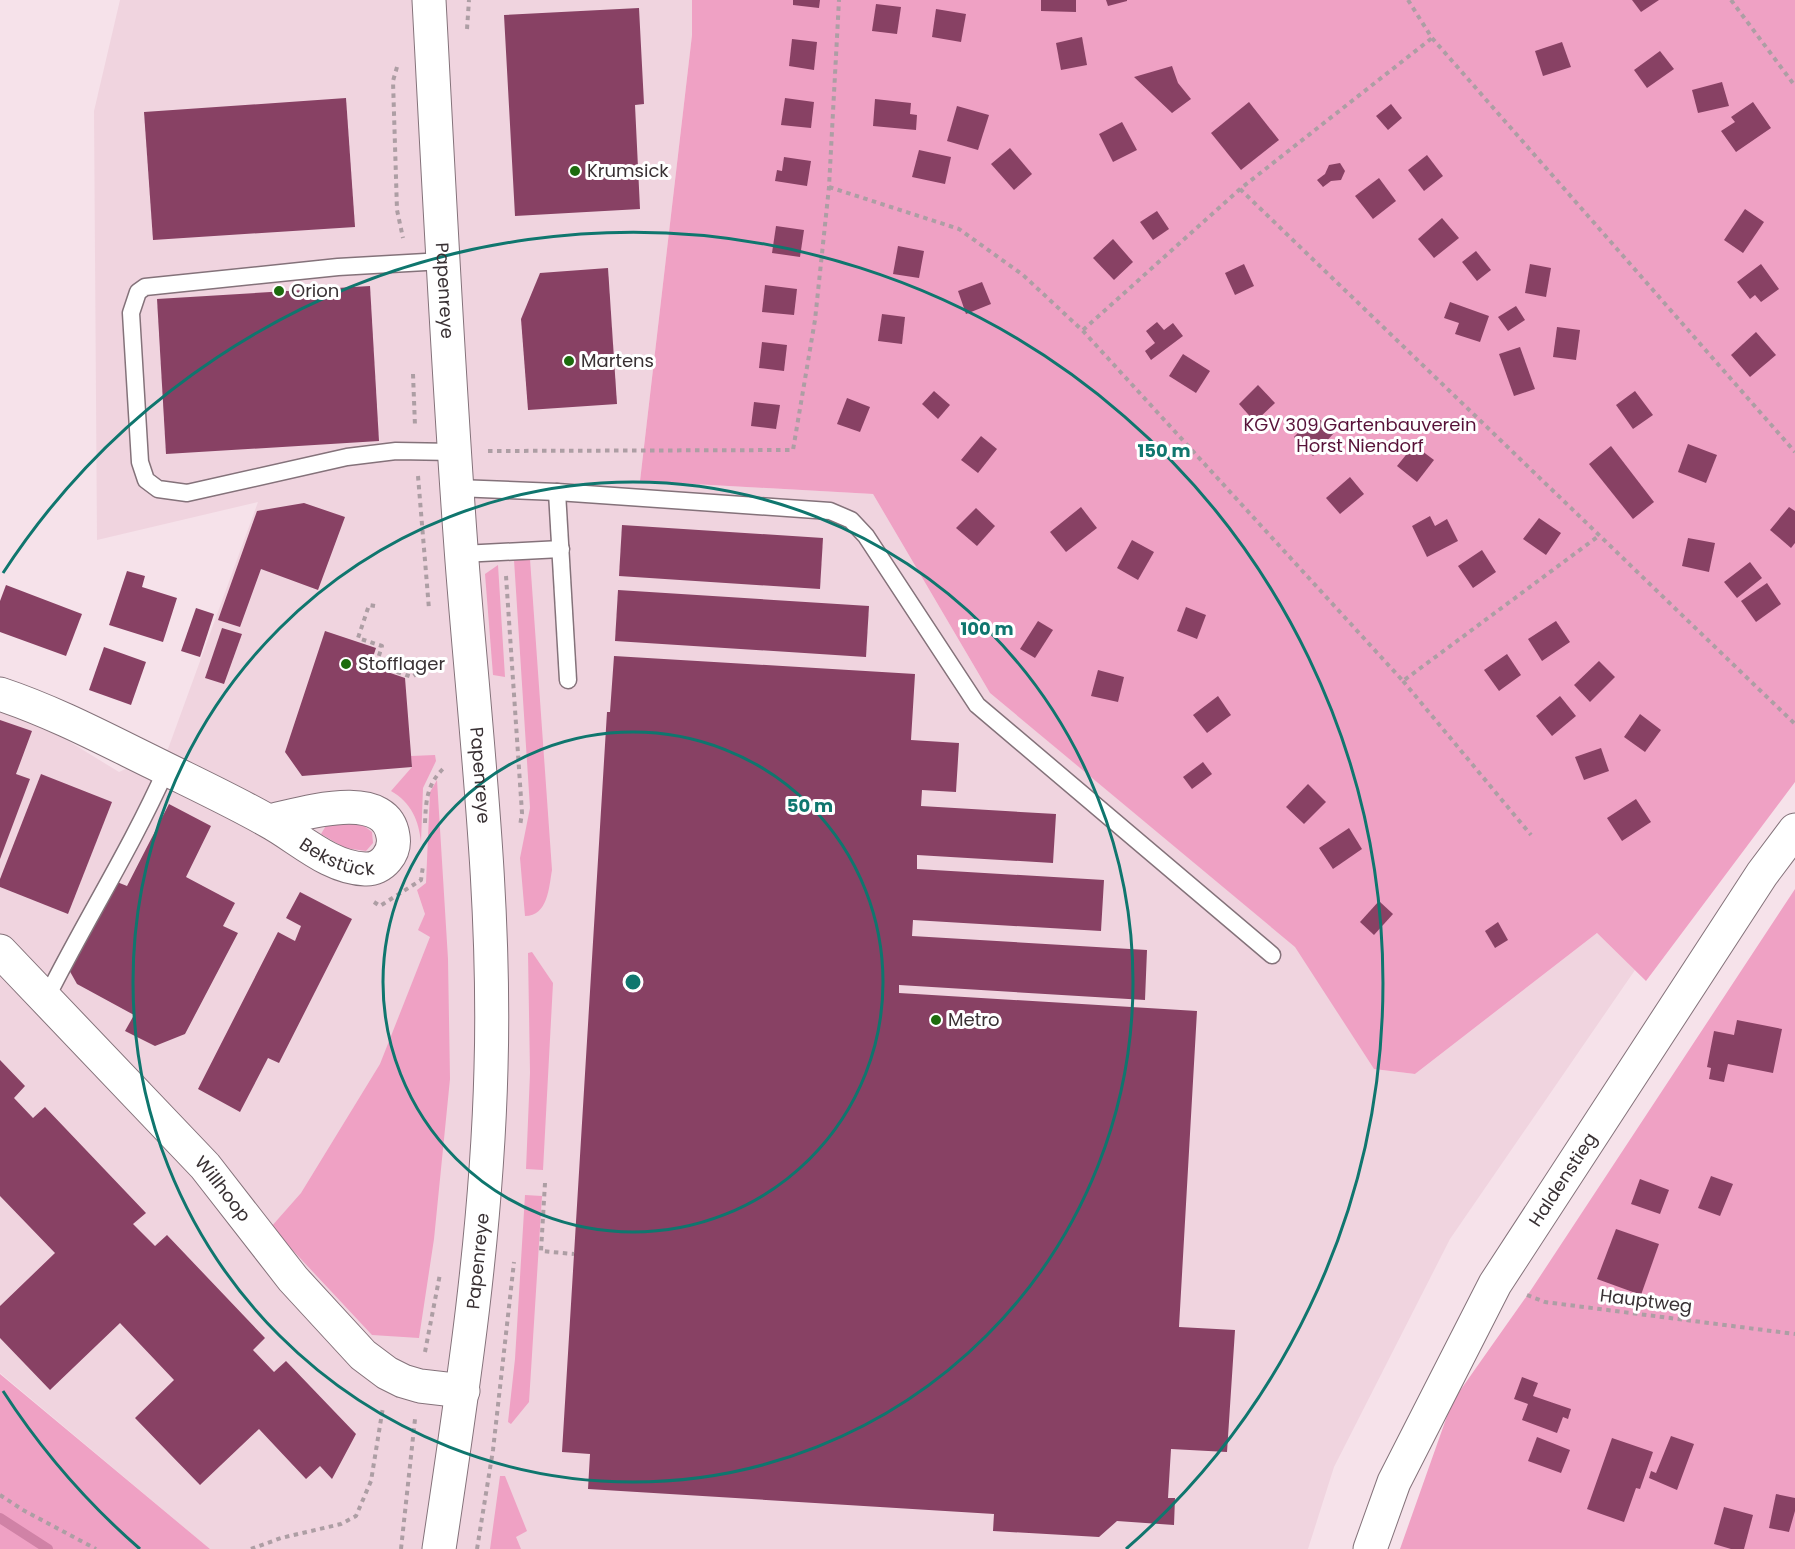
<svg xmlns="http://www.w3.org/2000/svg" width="1795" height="1549" font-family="Poppins,sans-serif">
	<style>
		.built { fill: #f0d4df }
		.green { fill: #efa1c4 }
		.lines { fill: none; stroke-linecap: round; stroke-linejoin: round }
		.stream { stroke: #d082a6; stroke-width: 10 }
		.building { fill: #884164 }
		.service-casing { stroke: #84727a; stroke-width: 19 }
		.minor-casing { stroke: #84727a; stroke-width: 35 }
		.secondary-casing { stroke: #84727a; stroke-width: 35 }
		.path { stroke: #ad9ea4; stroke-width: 4; stroke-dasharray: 4.5 4.5; stroke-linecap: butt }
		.service { stroke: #fff; stroke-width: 16 }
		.minor { stroke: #fff; stroke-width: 33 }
		.secondary { stroke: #fff; stroke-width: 33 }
		.ring { fill: none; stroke: #0f766e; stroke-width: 3 }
		.poi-dot { fill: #1c6b0d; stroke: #fff; stroke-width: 2 }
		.labels { text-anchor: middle; stroke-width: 6; stroke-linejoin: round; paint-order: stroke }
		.poi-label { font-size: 18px; fill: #393134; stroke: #fff; text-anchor: start }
		.street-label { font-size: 18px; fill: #393134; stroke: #fff }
		.park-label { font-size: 18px; fill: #581239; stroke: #fff }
		.centre { fill: #0f766e; stroke: #fff; stroke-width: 3 }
		.ring-label { font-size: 18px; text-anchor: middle; font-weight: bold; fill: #0f766e; stroke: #fff; stroke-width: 6; stroke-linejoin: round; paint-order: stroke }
	</style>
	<rect width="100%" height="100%" fill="#f6e2ea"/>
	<path class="built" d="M120,0H692V35L640,481L873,494L990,693L1296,947L1374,1069L1415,1074L1597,933L1635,970L1450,1239L1334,1467L1308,1549H210L0,1373V708L34,720L119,772L168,749L258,502L97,540L94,111Z"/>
	<g class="green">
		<path d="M692,0H1795V782L1646,981L1597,933L1415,1074L1374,1069L1295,947L990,693L873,494L640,481L692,35Z"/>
		<path d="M530,559L552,870C549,887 548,916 525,916L520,858L530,808L514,560Z"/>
		<path d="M498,565L505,677L493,675L485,574Z"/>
		<path d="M435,755L436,761L423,788L421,842C419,821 411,802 391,791L412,767L411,756Z"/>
		<path d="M437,780L448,959L450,1079L434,1239L419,1338L372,1335L271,1227L301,1193L380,1064L430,937L418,930L425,914L417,890L426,883L430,792Z"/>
		<path d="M349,822L364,826L372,832L373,843L366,851L345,848L321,834L327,824Z"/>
		<path d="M1795,889V1549H1400L1452,1402L1531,1290Z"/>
		<path d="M532,952L553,983L543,1170L526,1169L530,1073L528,953Z"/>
		<path d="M525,1195L542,1196L529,1402L511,1424L508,1422L515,1359Z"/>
		<path d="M0,1374L210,1549H0Z"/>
		<path d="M500,1476H505L527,1531L516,1537L521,1549H490Z"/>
	</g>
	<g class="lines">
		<path class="stream" d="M0,1518L48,1549"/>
	</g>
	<g class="building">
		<path d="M793,0H820L819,8L793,5Z"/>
		<path d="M1041,0H1076V12L1041,11Z"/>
		<path d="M1106,0H1127V1L1108,6Z"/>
		<path d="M1632,0H1659L1641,12Z"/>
		<path d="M876,4L901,7L897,34L872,31Z"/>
		<path d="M639,8L644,104L635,105L640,209L515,216L504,15Z"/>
		<path d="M936,9L966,14L961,42L932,37Z"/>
		<path d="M1082,37L1087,65L1061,70L1056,43Z"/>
		<path d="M792,39L817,42L814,70L789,66Z"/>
		<path d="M1562,42L1571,67L1543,76L1535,51Z"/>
		<path d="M1660,51L1674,69L1647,88L1634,70Z"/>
		<path d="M1172,66L1178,83L1191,99L1172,113L1134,77Z"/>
		<path d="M1722,82L1729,106L1698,113L1692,90Z"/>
		<path d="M346,98L355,227L153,240L144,112Z"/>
		<path d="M785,98L814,102L811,128L781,125Z"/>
		<path d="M875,99L911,103L910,114L917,115L916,130L873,126Z"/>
		<path d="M1249,102L1279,140L1241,170L1211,133Z"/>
		<path d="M1753,102L1771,128L1736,152L1721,131L1735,122L1731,117Z"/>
		<path d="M1391,104L1402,118L1388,130L1376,116Z"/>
		<path d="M957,106L989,115L978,150L947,141Z"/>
		<path d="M1122,122L1137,150L1113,162L1099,134Z"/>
		<path d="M1010,148L1032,174L1014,190L991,164Z"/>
		<path d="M919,150L951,157L945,184L912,177Z"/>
		<path d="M1427,155L1443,176L1424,191L1408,170Z"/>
		<path d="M784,157L811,161L807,186L775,181L777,170L782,171Z"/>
		<path d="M1340,163L1345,171L1341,180L1331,181L1323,187L1317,180L1325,174L1329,165Z"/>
		<path d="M1379,178L1396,201L1373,219L1355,196Z"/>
		<path d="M1745,209L1764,222L1743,253L1724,240Z"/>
		<path d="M1157,211L1169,229L1153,240L1140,222Z"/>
		<path d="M1442,218L1459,238L1434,258L1418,239Z"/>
		<path d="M776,226L804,230L800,257L772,253Z"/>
		<path d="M1113,239L1133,262L1114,280L1093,258Z"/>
		<path d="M898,246L924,251L919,278L893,274Z"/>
		<path d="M1476,251L1491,270L1477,281L1462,262Z"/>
		<path d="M1244,264L1254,286L1235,295L1225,273Z"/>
		<path d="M1530,264L1551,268L1546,297L1525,293Z"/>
		<path d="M1761,264L1779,289L1761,302L1755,295L1750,299L1737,282Z"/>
		<path d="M608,268L617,404L528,410L521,319L540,273Z"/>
		<path d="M982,282L991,304L966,314L958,291Z"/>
		<path d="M765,285L797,289L794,315L762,312Z"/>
		<path d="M370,286L379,441L166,454L157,299Z"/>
		<path d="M1450,302L1489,316L1480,342L1455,334L1459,323L1444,318Z"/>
		<path d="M1516,306L1525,320L1508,331L1498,317Z"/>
		<path d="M882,314L905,317L902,344L878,341Z"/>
		<path d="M1157,322L1164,330L1173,323L1183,336L1151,360L1145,351L1155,343L1146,331Z"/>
		<path d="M1557,327L1580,330L1576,360L1553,357Z"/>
		<path d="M1756,332L1776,355L1750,377L1731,355Z"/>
		<path d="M762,342L787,345L784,371L759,368Z"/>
		<path d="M1520,347L1535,389L1514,396L1499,354Z"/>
		<path d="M1183,354L1210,371L1196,393L1169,376Z"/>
		<path d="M1258,385L1275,403L1255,422L1239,404Z"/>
		<path d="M934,391L950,405L938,419L922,404Z"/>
		<path d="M1635,391L1653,415L1633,429L1616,405Z"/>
		<path d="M847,398L870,407L860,432L837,424Z"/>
		<path d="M754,402L780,405L776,429L751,426Z"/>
		<path d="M1315,415L1334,433L1313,456L1294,437Z"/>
		<path d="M981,436L997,449L978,473L961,460Z"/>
		<path d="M1688,444L1717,455L1706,483L1678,472Z"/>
		<path d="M1414,445L1434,460L1417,482L1397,466Z"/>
		<path d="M1611,446L1654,502L1633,519L1589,464Z"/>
		<path d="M1350,477L1364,494L1340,514L1326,498Z"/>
		<path d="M304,503L345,517L318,590L261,569L240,627L218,620L257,511Z"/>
		<path d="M1081,507L1097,528L1066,552L1050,532Z"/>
		<path d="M1789,507L1795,511V543L1791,548L1770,530Z"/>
		<path d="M976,508L995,526L977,546L956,528Z"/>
		<path d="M1430,516L1435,526L1447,519L1458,541L1427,557L1412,526Z"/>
		<path d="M1539,518L1561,533L1546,555L1523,539Z"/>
		<path d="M622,525L823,538L820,589L619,576Z"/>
		<path d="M1688,538L1715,543L1709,572L1682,566Z"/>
		<path d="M1132,540L1154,552L1138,580L1117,568Z"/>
		<path d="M1482,550L1496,572L1473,588L1458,566Z"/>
		<path d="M1750,562L1762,578L1737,598L1724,582Z"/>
		<path d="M127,571L145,576L142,587L177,598L163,642L109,625Z"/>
		<path d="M1767,583L1781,604L1756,622L1741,601Z"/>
		<path d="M6,585L82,614L66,656L0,632V601Z"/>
		<path d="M618,590L869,606L866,657L615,641Z"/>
		<path d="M1186,607L1206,615L1197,639L1177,631Z"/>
		<path d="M196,608L214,614L200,657L181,651Z"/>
		<path d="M1038,621L1053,630L1035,658L1020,649Z"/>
		<path d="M1556,621L1570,642L1542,661L1528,639Z"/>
		<path d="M222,628L242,634L224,684L205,678Z"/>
		<path d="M325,631L376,648L370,666L405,678L412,767L302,776L285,752Z"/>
		<path d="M104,647L146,662L131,705L89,690Z"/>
		<path d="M1507,654L1521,675L1499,691L1484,670Z"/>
		<path d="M614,656L915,674L911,740L959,743L956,792L922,790L921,806L1056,814L1053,863L917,855V869L1104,880L1101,931L913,920L912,936L1147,950L1145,1000L899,985V993L1197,1011L1179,1327L1235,1330L1227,1452L1171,1449L1168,1498H1175L1174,1525L1117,1521L1099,1537L993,1531L994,1514L588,1489L590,1454L562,1452L607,712H610Z"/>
		<path d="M1599,661L1615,677L1590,702L1574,685Z"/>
		<path d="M1098,670L1124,677L1118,702L1091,696Z"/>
		<path d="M1218,696L1231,715L1207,733L1193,715Z"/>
		<path d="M1560,696L1576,716L1552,736L1536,716Z"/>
		<path d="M1640,714L1661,730L1645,752L1624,737Z"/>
		<path d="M0,720L32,731L16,774L30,779L0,859Z"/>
		<path d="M1601,748L1609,771L1584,780L1575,757Z"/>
		<path d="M1203,762L1212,774L1192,789L1183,777Z"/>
		<path d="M41,774L112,802L68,914L0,887V879Z"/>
		<path d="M1308,784L1326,802L1304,824L1286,807Z"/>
		<path d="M1636,799L1651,822L1622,841L1607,818Z"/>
		<path d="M169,804L211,826L186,877L235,903L223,926L238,933L185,1034L155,1046L125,1031L134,1015L77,984L68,968L117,882L127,886Z"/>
		<path d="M1349,828L1362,849L1333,869L1319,848Z"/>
		<path d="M300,892L352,919L279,1063L268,1058L240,1112L198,1089L278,932L295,941L301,926L286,918Z"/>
		<path d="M1379,901L1393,914L1374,935L1360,922Z"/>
		<path d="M1498,922L1508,940L1495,948L1485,931Z"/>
		<path d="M1737,1020L1782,1029L1773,1073L1728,1064L1724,1082L1709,1079L1711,1068L1707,1067L1714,1031L1734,1035Z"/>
		<path d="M0,1060L25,1086L14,1098L33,1118L45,1107L146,1213L133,1224L155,1246L167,1235L265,1338L253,1350L274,1372L286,1361L356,1434L332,1479L320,1466L306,1479L259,1429L200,1485L135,1418L174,1380L120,1323L50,1390L0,1338V1306L55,1253L0,1196Z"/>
		<path d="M1711,1176L1733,1184L1720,1216L1698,1208Z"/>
		<path d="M1640,1179L1669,1190L1660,1214L1631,1204Z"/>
		<path d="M1616,1229L1659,1244L1641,1295L1597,1279Z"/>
		<path d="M1522,1377L1538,1383L1533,1396L1571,1409L1568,1419L1563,1417L1557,1433L1522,1420L1528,1404L1514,1399Z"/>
		<path d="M1671,1436L1694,1444L1677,1490L1649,1478L1651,1471L1656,1473Z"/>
		<path d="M1537,1437L1570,1450L1561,1473L1528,1461Z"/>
		<path d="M1612,1438L1653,1452L1640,1489L1636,1488L1624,1522L1587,1509Z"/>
		<path d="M1776,1494L1795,1498V1511L1789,1532L1769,1528Z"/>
		<path d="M1724,1507L1753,1515L1744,1549H1731L1714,1544Z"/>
	</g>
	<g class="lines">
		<g class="service-casing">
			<g id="service">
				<path d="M443,261L338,267L145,287L138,292L131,313L140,462L146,480L158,489L187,493L347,457L396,451L455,452"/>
				<path d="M457,488L557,492L830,511L851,520L866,536L977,705L1272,955"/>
				<path d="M557,492L568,680"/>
				<path d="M462,554L561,549"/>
				<path d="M42,996L53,985C90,913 133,844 166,770"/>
			</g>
		</g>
		<g class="minor-casing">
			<g id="minor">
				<path id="s1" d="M0,694C54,712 103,738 154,763C192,782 231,800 268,821C298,837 329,868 365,869C382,870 396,853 393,836C386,787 302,814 269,821"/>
				<path id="s2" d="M0,951L205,1166L293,1279L363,1355L387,1373L403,1381L420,1386L463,1391"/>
				<path id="s3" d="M1370,1549L1394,1482L1495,1284L1762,874L1795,830"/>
			</g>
		</g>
		<g class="secondary-casing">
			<g id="secondary">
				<path id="s4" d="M429,0C439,187 448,375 462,561C475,730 496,899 491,1068C487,1230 463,1389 439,1549"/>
			</g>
		</g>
		<g class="path">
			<path d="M1408,0L1432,38L1795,452"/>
			<path d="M1731,0L1795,86"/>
			<path d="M467,29L469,0"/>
			<path d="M397,67L393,81L397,210L403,238"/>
			<path d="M829,187L959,229L1023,275L1083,331L1403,681L1600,535"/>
			<path d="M1240,189L1795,724"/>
			<path d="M1083,330L1240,189L1432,38"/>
			<path d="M413,374L415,426"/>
			<path d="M488,451L793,450L815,320L829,187L839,0"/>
			<path d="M418,476L429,609"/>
			<path d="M506,576L522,813L520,826"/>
			<path d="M375,606L369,605L358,638L382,646L376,665L412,677L435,661"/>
			<path d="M1403,681L1531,835"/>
			<path d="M425,823C426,799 427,783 446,766"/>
			<path d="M374,902L380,906L421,880L423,866"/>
			<path d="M545,1183L541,1251L574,1254"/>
			<path d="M1527,1295L1545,1302L1795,1334"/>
			<path d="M425,1352L440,1274"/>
			<path d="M0,1495L23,1510L96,1549"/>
			<path d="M251,1549L281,1538L341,1524L356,1516L371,1481L383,1407"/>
			<path d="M401,1549L415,1419"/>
			<path d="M477,1549L493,1450L514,1262"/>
		</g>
		<use href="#service" class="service"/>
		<use href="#minor" class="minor"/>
		<use href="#secondary" class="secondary"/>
	</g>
	<g class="ring">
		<circle cx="633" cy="982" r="250"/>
		<circle cx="633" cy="982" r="500"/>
		<path d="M140 1549A751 751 0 0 1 3 1391M3 573A751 751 0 1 1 1126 1549"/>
	</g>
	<g class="poi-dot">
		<circle cx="575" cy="171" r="6"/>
		<circle cx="279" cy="291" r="6"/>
		<circle cx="569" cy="361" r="6"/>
		<circle cx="346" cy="664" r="6"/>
		<circle cx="936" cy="1020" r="6"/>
	</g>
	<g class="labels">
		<g class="poi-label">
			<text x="587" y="177">Krumsick</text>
			<text x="291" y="297">Orion</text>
			<text x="581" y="367">Martens</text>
			<text x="358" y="670">Stofflager</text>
			<text x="948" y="1026">Metro</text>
		</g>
		<g class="street-label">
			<text dy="6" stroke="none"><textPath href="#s4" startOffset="291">Papenreye</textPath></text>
			<text dy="6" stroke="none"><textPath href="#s4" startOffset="777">Papenreye</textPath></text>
			<text dy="6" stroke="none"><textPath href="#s1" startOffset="376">Bekstück</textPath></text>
			<text dy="6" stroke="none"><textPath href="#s3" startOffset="418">Haldenstieg</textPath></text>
			<text dy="6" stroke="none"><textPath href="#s2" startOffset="326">Willhoop</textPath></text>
			<text transform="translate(478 1261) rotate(-84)" y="6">Papenreye</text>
			<text transform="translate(1646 1301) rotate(7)" y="6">Hauptweg</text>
		</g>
		<g class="park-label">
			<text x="1360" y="431">KGV 309 Gartenbauverein<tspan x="1360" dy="21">Horst Niendorf</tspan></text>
		</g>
	</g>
	<circle cx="633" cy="982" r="9" class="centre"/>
	<g class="ring-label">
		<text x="1164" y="457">150 m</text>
		<text x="987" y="635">100 m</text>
		<text x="810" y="812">50 m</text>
	</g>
</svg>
